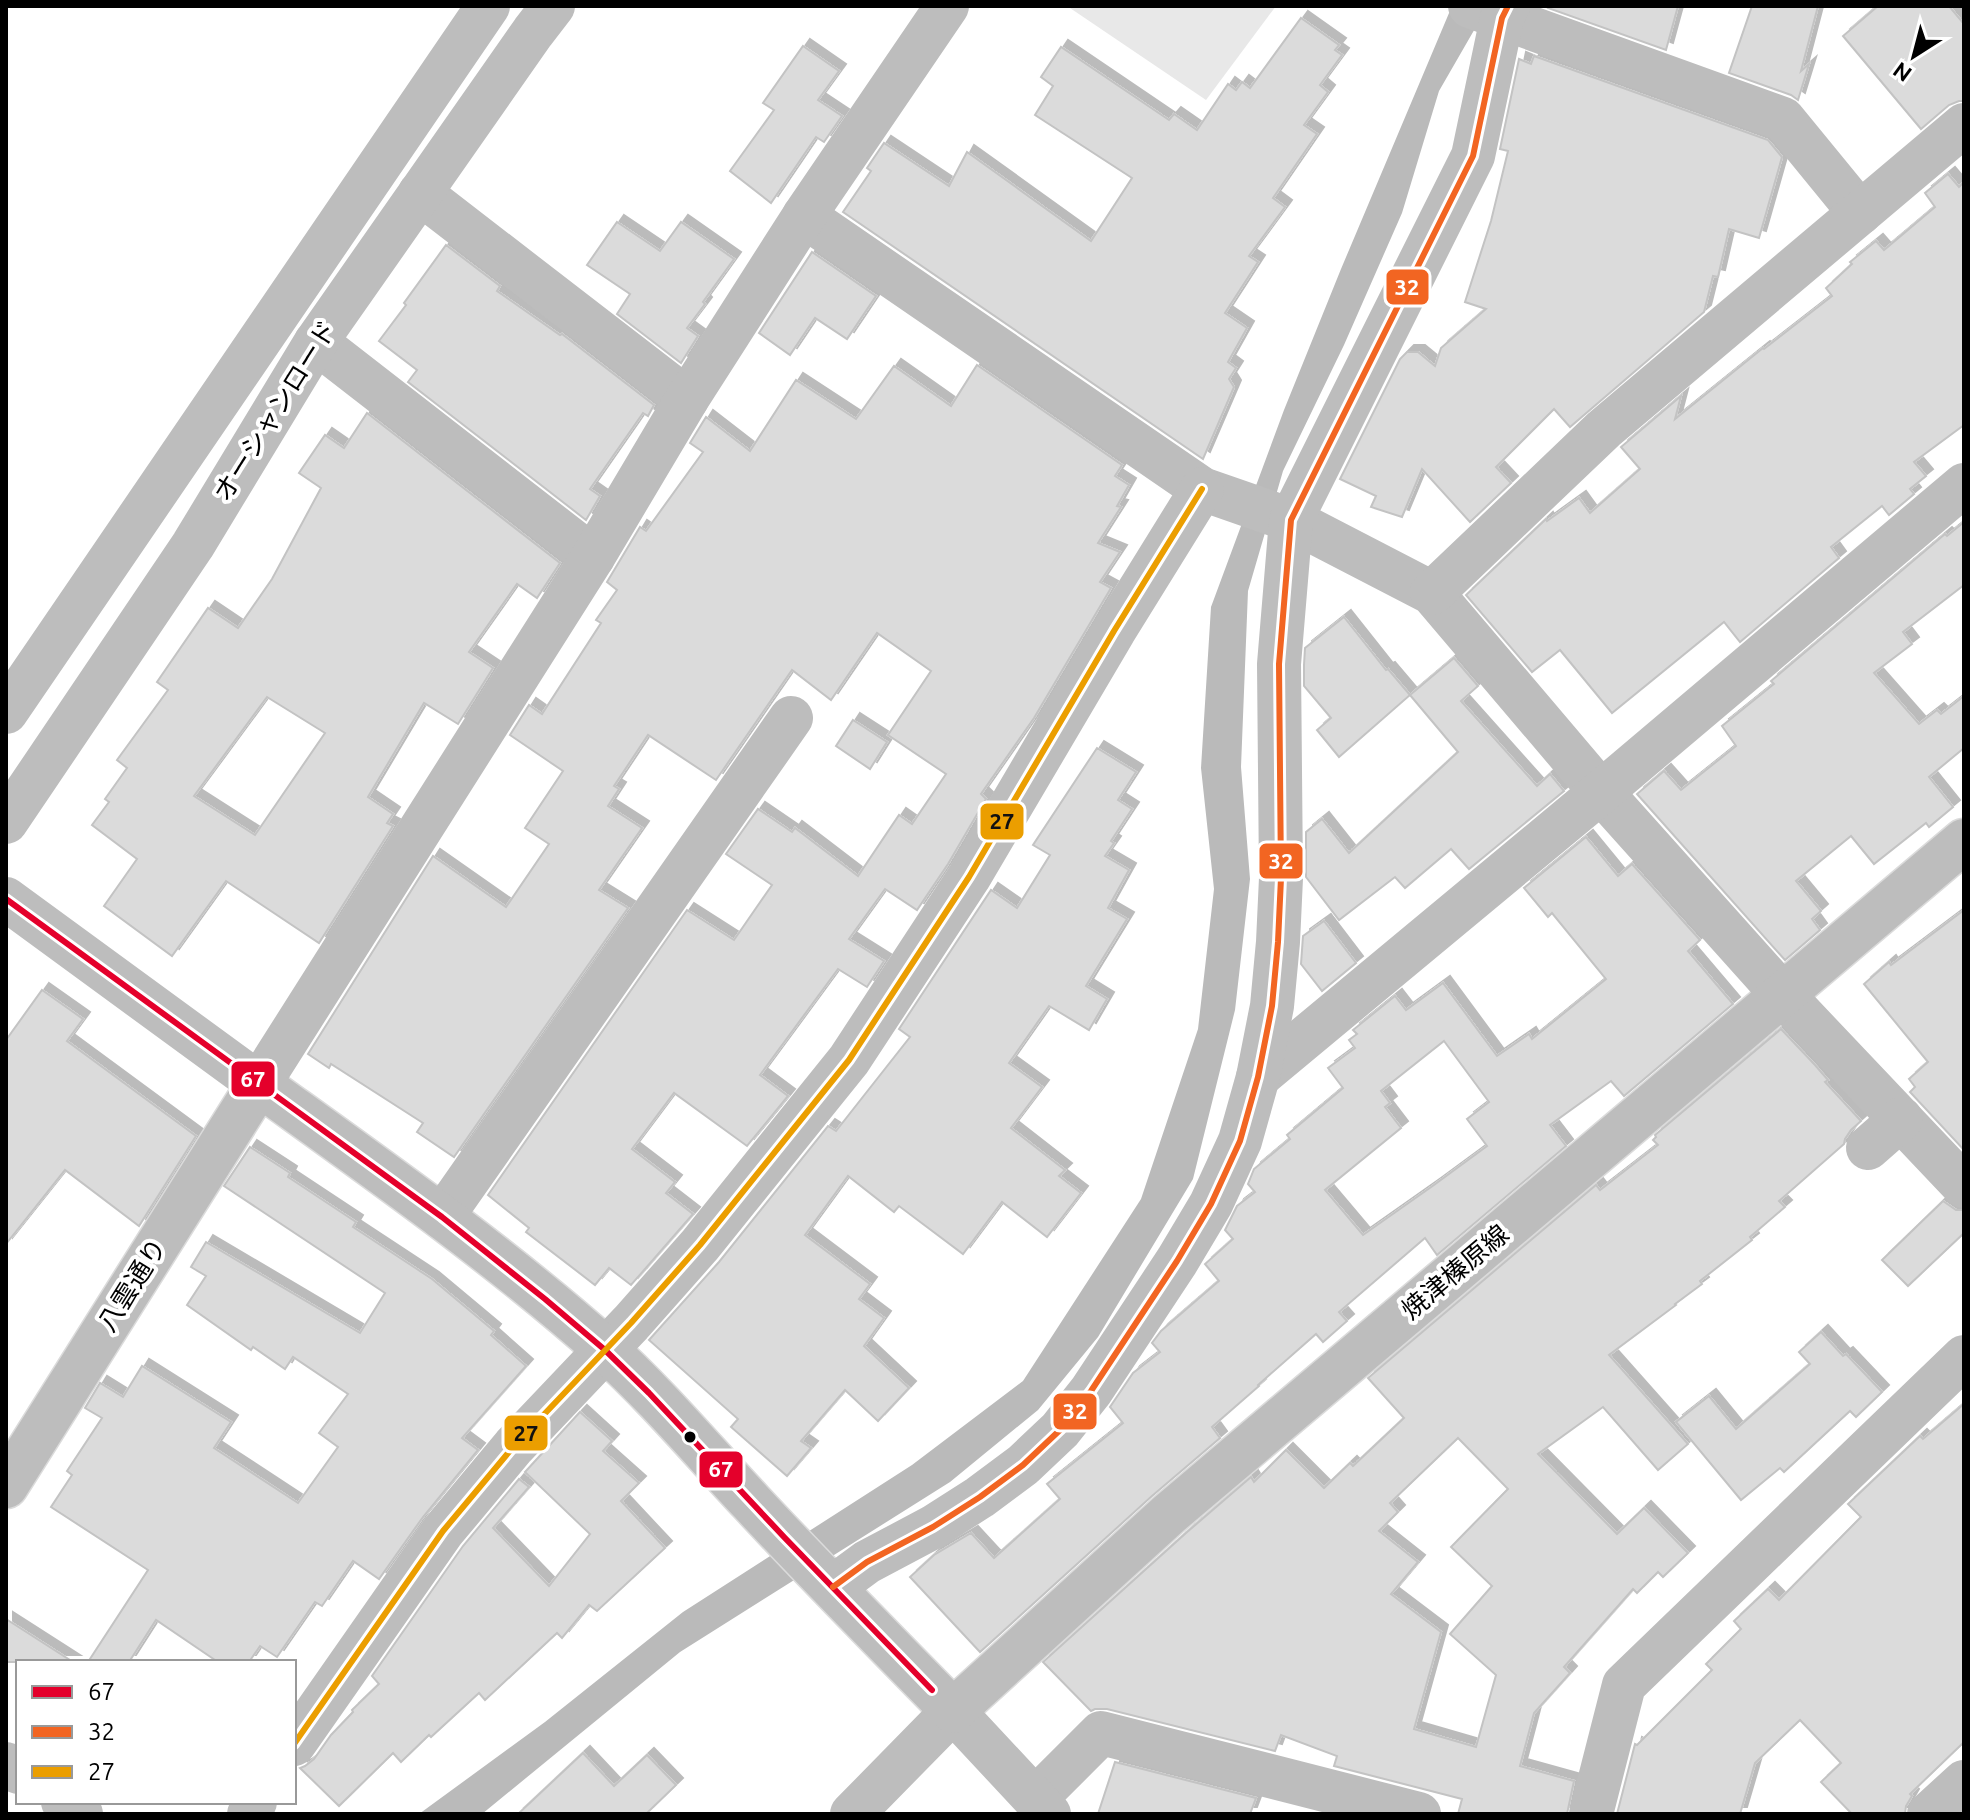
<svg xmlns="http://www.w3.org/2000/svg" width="1970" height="1820" font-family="Ubuntu,'Noto Sans JP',sans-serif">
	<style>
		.green { fill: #e8e8e8 }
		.water { fill: #bababa }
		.building { fill: #dbdbdb; stroke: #c3c3c3; stroke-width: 2; fill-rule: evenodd; filter: url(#shadow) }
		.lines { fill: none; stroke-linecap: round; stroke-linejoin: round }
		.major-casing { stroke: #dbdbdb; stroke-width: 47 }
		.minor { stroke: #bdbdbd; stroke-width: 44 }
		.major { stroke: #bdbdbd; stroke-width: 44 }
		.bus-1-casing { stroke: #fff; stroke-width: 12 }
		.bus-2-casing { stroke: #fff; stroke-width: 12 }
		.bus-3-casing { stroke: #fff; stroke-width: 12 }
		.bus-1 { stroke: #e4002b; stroke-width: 6 }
		.bus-2 { stroke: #f26522; stroke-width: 6 }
		.bus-3 { stroke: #eb9e00; stroke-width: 6 }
		.bus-dot { fill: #000; stroke: #fff; stroke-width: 3 }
		.labels { text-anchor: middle; stroke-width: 8; stroke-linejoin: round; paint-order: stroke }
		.street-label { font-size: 26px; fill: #000; stroke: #fff }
		.line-badge { stroke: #fff; stroke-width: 3 }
		.badge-label { font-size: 22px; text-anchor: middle; font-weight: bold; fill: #fff }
		.pale-badge-label { font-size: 22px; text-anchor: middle; font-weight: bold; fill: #111 }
	</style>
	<defs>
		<filter id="shadow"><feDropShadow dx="7" dy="-7" stdDeviation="0" flood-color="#0004"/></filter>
	</defs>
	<rect width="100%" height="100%" fill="#fff"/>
	<path class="green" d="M1067,6H1276L1206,100Z"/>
	<path class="water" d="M1452,6H1488L1439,91L1402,213L1344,345L1283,471L1248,591L1241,767L1250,879L1235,1010L1193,1179L1098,1337L1038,1410L950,1482L680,1652L482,1814H419L545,1722L683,1612L912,1465L1023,1381L1141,1199L1198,1029L1214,889L1201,768L1211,607L1284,410L1341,269Z"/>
	<g class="building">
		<path d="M1549,6H1678L1666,50L1548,8Z"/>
		<path d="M1752,6H1818L1801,71L1809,64L1798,100L1791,95L1729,73Z"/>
		<path d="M1878,6H1949L1964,24V101H1959L1949,105L1921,129L1843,36Z"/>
		<path d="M1301,18L1339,45L1335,50L1342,55L1320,85L1328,92L1304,125L1317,134L1273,198L1285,207L1249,256L1258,262L1225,313L1247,328L1228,362L1236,368L1229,379L1234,387L1203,459L843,212L871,171L867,168L884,143L949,186L967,152L1091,241L1132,178L1035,115L1053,86L1041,77L1061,47L1169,120L1174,114L1197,130L1228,84L1236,90L1242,82L1250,88Z"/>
		<path d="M803,46L839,71L818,100L842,116L824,142L816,137L771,203L730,171L774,110L763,103Z"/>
		<path d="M1534,56L1768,140L1782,157L1759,238L1729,229L1718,277L1713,276L1704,312L1570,427L1554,409L1496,467L1511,483L1470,522L1422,469L1402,517L1371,507L1376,496L1340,479L1400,359L1407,352H1418L1435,366L1441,348L1486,309L1465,302L1491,221L1508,151L1500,149L1519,59L1531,64Z"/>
		<path d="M1948,174L1959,187L1964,182V425L1914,462L1926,476L1910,489L1914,494L1889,515L1882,506L1831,547L1839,558L1740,642L1724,622L1612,713L1560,650L1532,672L1466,595L1546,519L1547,521L1579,498L1590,513L1640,469L1621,447L1681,396L1675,419L1763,348L1764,349L1832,296L1826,288L1852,264L1850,262L1876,241L1884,250L1935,207L1925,193Z"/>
		<path d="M617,222L660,251L681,222L734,259L703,302L705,304L687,328L698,336L681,363L617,314L630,294L587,265Z"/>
		<path d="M446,245L500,286L497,291L560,335L562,334L654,405L648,416L643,413L590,489L600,496L586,520L408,382L417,370L379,341L406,305L404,303Z"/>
		<path d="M812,252L876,296L847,339L815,318L790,355L759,333Z"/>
		<path d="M977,365L1122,465L1115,476L1129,485L1117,506L1121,507L1098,543L1120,552L1100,582L1111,588L1034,718L981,794L986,799L948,864L917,910L885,889L849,939L884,961L867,987L838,969L760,1075L788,1096L747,1146L674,1093L632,1149L675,1182L666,1193L693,1214L631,1285L609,1268L595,1285L526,1232L529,1228L488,1195L687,910L734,940L772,885L726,854L758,809L792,832L795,828L858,876L899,815L912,824L946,774L888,735L931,671L877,633L831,700L792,670L716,780L648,735L614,786L619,789L608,806L642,828L599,890L628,908L454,1157L417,1132L423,1123L331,1064L329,1068L308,1054L433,856L506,907L549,844L525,828L563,771L510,735L529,705L542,714L601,623L596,620L617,590L607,582L640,527L646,531L703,452L690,443L706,417L750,451L796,380L856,419L894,366L951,406Z"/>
		<path d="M367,413L560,563L537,598L517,584L469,652L493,668L458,724L424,703L368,797L393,814L387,823L393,826L319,943L226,881L172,956L104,906L137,859L92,825L109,802L105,799L127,768L117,760L168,690L157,682L208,608L238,628L272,579L321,488L299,473L325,435L344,448ZM267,697L325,733L255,835L194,796Z"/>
		<path d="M1964,522V585L1903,632L1912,644L1874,673L1919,724L1937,710L1941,714L1964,696V748L1929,777L1953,807L1929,827L1926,823L1874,864L1851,836L1796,881L1821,911L1812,919L1820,930L1785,960L1637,794L1664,771L1681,790L1736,746L1722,726L1774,684L1771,681L1945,534L1947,536Z"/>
		<path d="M1344,617L1386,670L1388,669L1410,695L1339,757L1317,730L1331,718L1304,686V665L1305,648Z"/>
		<path d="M1454,658L1478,686L1461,701L1537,786L1550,774L1564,791L1469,869L1451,849L1405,888L1395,877L1339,920L1306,877V832L1322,819L1349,853L1458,752L1410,695Z"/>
		<path d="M853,720L887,742L870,769L836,746Z"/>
		<path d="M1097,748L1136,772L1118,800L1132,809L1111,841L1114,843L1105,856L1129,870L1108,908L1127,919L1086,986L1107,999L1089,1030L1049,1006L1009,1063L1042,1087L1011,1128L1065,1170L1059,1176L1081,1193L1047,1237L1002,1202L963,1254L899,1206L894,1212L848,1176L805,1235L870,1284L859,1299L884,1318L864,1346L909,1388L878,1421L845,1390L801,1441L811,1448L787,1476L731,1427L738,1419L649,1340L719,1262L828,1126L836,1131L910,1037L899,1029L991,890L1017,908L1050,855L1033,845Z"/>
		<path d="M1586,837L1618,876L1632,864L1700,940L1688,951L1733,1004L1624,1096L1611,1081L1550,1125L1566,1146L1437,1255L1425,1238L1339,1312L1347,1321L1323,1342L1316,1334L1258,1385L1259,1386L1212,1427L1220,1438L1152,1496L980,1652L910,1577L934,1555L971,1533L994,1558L1060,1499L1047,1484L1123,1423L1110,1407L1133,1373L1160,1352L1152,1343L1161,1331L1219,1281L1205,1264L1233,1239L1225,1230L1237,1206L1255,1192L1248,1184L1254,1169L1290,1139L1287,1135L1343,1088L1328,1068L1355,1048L1349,1040L1357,1034L1353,1030L1395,996L1406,1010L1443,983L1497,1056L1529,1034L1532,1039L1606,979L1552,913L1548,917L1524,888ZM1444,1041L1489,1102L1467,1119L1487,1146L1434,1185L1363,1235L1325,1190L1401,1128L1385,1107L1390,1103L1381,1091Z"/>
		<path d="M1964,910V1150L1910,1092L1915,1087L1909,1079L1928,1062L1864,984L1889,962L1891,965Z"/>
		<path d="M1324,921L1356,963L1322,991L1301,964L1303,936Z"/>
		<path d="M42,990L83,1019L67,1041L196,1136L139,1226L65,1170L6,1244V1040Z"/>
		<path d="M1781,1029L1815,1065L1828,1080L1825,1082L1861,1121L1851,1130L1845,1139L1844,1144L1779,1201L1785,1207L1750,1237L1752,1240L1700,1281L1702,1284L1675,1304L1676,1305L1609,1355L1688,1444L1658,1470L1603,1407L1538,1454L1617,1534L1644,1508L1688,1553L1663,1577L1658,1572L1637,1593L1633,1589L1564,1667L1570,1673L1534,1713L1520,1766L1574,1781L1567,1814H1458L1462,1799L1334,1766L1337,1756L1281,1735L1275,1751L1107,1709H1095L1091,1711L1043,1662L1186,1533L1251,1477L1254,1482L1286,1450L1324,1488L1350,1463L1353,1466L1404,1418L1368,1378L1596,1185L1600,1190L1658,1145L1653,1140L1656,1137L1655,1135ZM1458,1438L1508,1489L1451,1547L1492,1586L1450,1634L1496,1675L1476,1747L1414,1729L1441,1632L1391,1594L1418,1562L1379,1531L1398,1512L1390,1503Z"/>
		<path d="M250,1147L290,1173L288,1177L356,1222L353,1227L432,1279L494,1331L491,1335L526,1366L462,1438L478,1450L423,1517L379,1579L353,1561L322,1606L315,1602L277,1657L260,1646L249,1662H218L156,1620L129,1662H88L148,1570L51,1507L72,1475L67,1471L102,1418L85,1408L100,1383L123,1397L142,1366L231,1422L214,1448L298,1503L338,1447L319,1433L348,1394L293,1357L285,1369L253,1347L251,1350L187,1305L206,1276L191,1267L206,1242L360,1333L385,1293L224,1186Z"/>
		<path d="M1943,1201L1956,1210H1964V1233L1908,1286L1882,1260Z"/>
		<path d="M1821,1332L1843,1356L1846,1354L1882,1392L1856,1417L1850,1411L1784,1472L1780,1468L1741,1500L1676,1422L1709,1396L1736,1429L1810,1364L1799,1352Z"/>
		<path d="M1964,1404V1742L1910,1794L1912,1796L1906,1806L1905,1814H1852L1821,1782L1841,1763L1800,1720L1755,1763L1740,1814H1617L1635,1744L1637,1745L1712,1670L1706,1664L1741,1629L1734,1621L1768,1589L1779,1600L1861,1517L1848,1504L1920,1436L1923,1439Z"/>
		<path d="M580,1412L612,1441L603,1451L639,1483L621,1501L665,1548L597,1611L589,1605L562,1638L557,1633L485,1700L479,1693L431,1737L429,1735L401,1762L393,1753L339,1806L300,1768L305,1766L314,1759L331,1735L353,1712L352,1710L379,1684L372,1676L463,1546L519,1479L529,1487L493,1528L549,1586L590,1534L525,1472Z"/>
		<path d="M6,1619L73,1662H6Z"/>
		<path d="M583,1753L614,1786L647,1755L676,1785L646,1814H518Z"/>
		<path d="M1115,1762L1256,1798L1250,1814H1098Z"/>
	</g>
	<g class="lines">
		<g class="major-casing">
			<path id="major" d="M6,1486L259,1084C377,1169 497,1253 605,1349C657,1396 703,1451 751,1502C817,1573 885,1642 953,1711L1169,1514L1964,841"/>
		</g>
		<g class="minor">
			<path d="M1470,6L1783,119L1860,213"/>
			<path d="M420,193L687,399"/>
			<path d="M804,216L1202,489L1291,520L1432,593L1601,792L1782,994L1964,1186"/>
			<path d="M316,342L593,557"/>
			<path d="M1432,593L1604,429L1964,125"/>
			<path d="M6,712L488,6"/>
			<path d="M6,822L193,545L316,342L533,32L553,6"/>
			<path d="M6,899L259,1084L593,557L687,399L804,216L947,6"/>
			<path d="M1258,1077L1601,792L1964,485"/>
			<path d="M1868,1148L1901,1119"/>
			<path d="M442,1217L791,718"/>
			<path d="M833,1587L867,1562L933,1527L980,1497L1023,1465L1060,1430L1091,1391L1177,1261L1211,1204L1240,1141L1258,1077L1272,1006L1278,942L1281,878L1279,664L1291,520L1473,156L1502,18L1508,6"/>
			<path d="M294,1744L443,1531L514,1446L631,1323L700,1245L849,1060L969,877L1114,631L1202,489"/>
			<path d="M6,1764L18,1772"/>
			<path d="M1035,1799L1101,1733L1419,1814"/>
			<path d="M63,1802L81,1814"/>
			<path d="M249,1814L255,1802"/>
			<path d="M852,1814L953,1711L1049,1814"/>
			<path d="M1591,1814L1624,1685L1964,1357"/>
			<path d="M1929,1814L1964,1782"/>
		</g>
		<use href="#major" class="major"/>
		<g class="bus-1-casing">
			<path id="bus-1" d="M6,899L442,1217L545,1299L605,1350L649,1393L784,1537L932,1690"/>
		</g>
		<g class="bus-2-casing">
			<path id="bus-2" d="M833,1587L867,1562L933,1527L980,1497L1023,1465L1060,1430L1091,1391L1177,1261L1211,1204L1240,1141L1258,1077L1272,1006L1278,942L1281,878L1279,664L1291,520L1473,156L1502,18L1508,6"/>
		</g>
		<g class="bus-3-casing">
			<path id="bus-3" d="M294,1744L443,1531L514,1446L631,1323L700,1245L849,1060L969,877L1114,631L1202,489"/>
		</g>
		<use href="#bus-1" class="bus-1"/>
		<use href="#bus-2" class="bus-2"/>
		<use href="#bus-3" class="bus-3"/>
	</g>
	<circle class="bus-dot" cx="690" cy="1437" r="7"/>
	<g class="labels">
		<g class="street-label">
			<text transform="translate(275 411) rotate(-58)" y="9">オーシャンロード</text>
			<text transform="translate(1455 1272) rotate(-40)" y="9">焼津榛原線</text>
			<text transform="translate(132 1285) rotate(-58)" y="9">八雲通り</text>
		</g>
	</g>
	<g class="line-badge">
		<rect x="1385" y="268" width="45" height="38" rx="8" fill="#f26522"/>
		<rect x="979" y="802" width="46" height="39" rx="8" fill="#eb9e00"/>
		<rect x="1258" y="842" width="46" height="38" rx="8" fill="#f26522"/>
		<rect x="230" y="1060" width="46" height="38" rx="8" fill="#e4002b"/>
		<rect x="1052" y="1392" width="46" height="39" rx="8" fill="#f26522"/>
		<rect x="503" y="1414" width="46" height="38" rx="8" fill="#eb9e00"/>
		<rect x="698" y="1450" width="46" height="39" rx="8" fill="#e4002b"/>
	</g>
	<g class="badge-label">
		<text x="1407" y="295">32</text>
		<text x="1281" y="869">32</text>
		<text x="253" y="1087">67</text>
		<text x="1075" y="1419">32</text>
		<text x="721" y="1477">67</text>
	</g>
	<g class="pale-badge-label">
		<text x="1002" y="829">27</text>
		<text x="526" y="1441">27</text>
	</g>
	<rect width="1970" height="1820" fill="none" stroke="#000000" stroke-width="16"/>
	<rect x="16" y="1660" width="280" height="144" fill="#ffffff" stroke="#999999" stroke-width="2"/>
	<rect x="32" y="1686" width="40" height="12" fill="#e4002b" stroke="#999999" stroke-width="2"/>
	<text x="88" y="1700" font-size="24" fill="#000000">67</text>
	<rect x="32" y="1726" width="40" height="12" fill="#f26522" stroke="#999999" stroke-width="2"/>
	<text x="88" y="1740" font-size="24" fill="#000000">32</text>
	<rect x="32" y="1766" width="40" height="12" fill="#eb9e00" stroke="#999999" stroke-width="2"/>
	<text x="88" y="1780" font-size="24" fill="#000000">27</text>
	<g transform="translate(1914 56) rotate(216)" stroke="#ffffff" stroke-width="6" paint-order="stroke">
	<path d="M0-6L14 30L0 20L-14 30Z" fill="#000000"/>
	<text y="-12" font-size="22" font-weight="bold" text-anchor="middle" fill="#000000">N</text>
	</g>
</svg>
